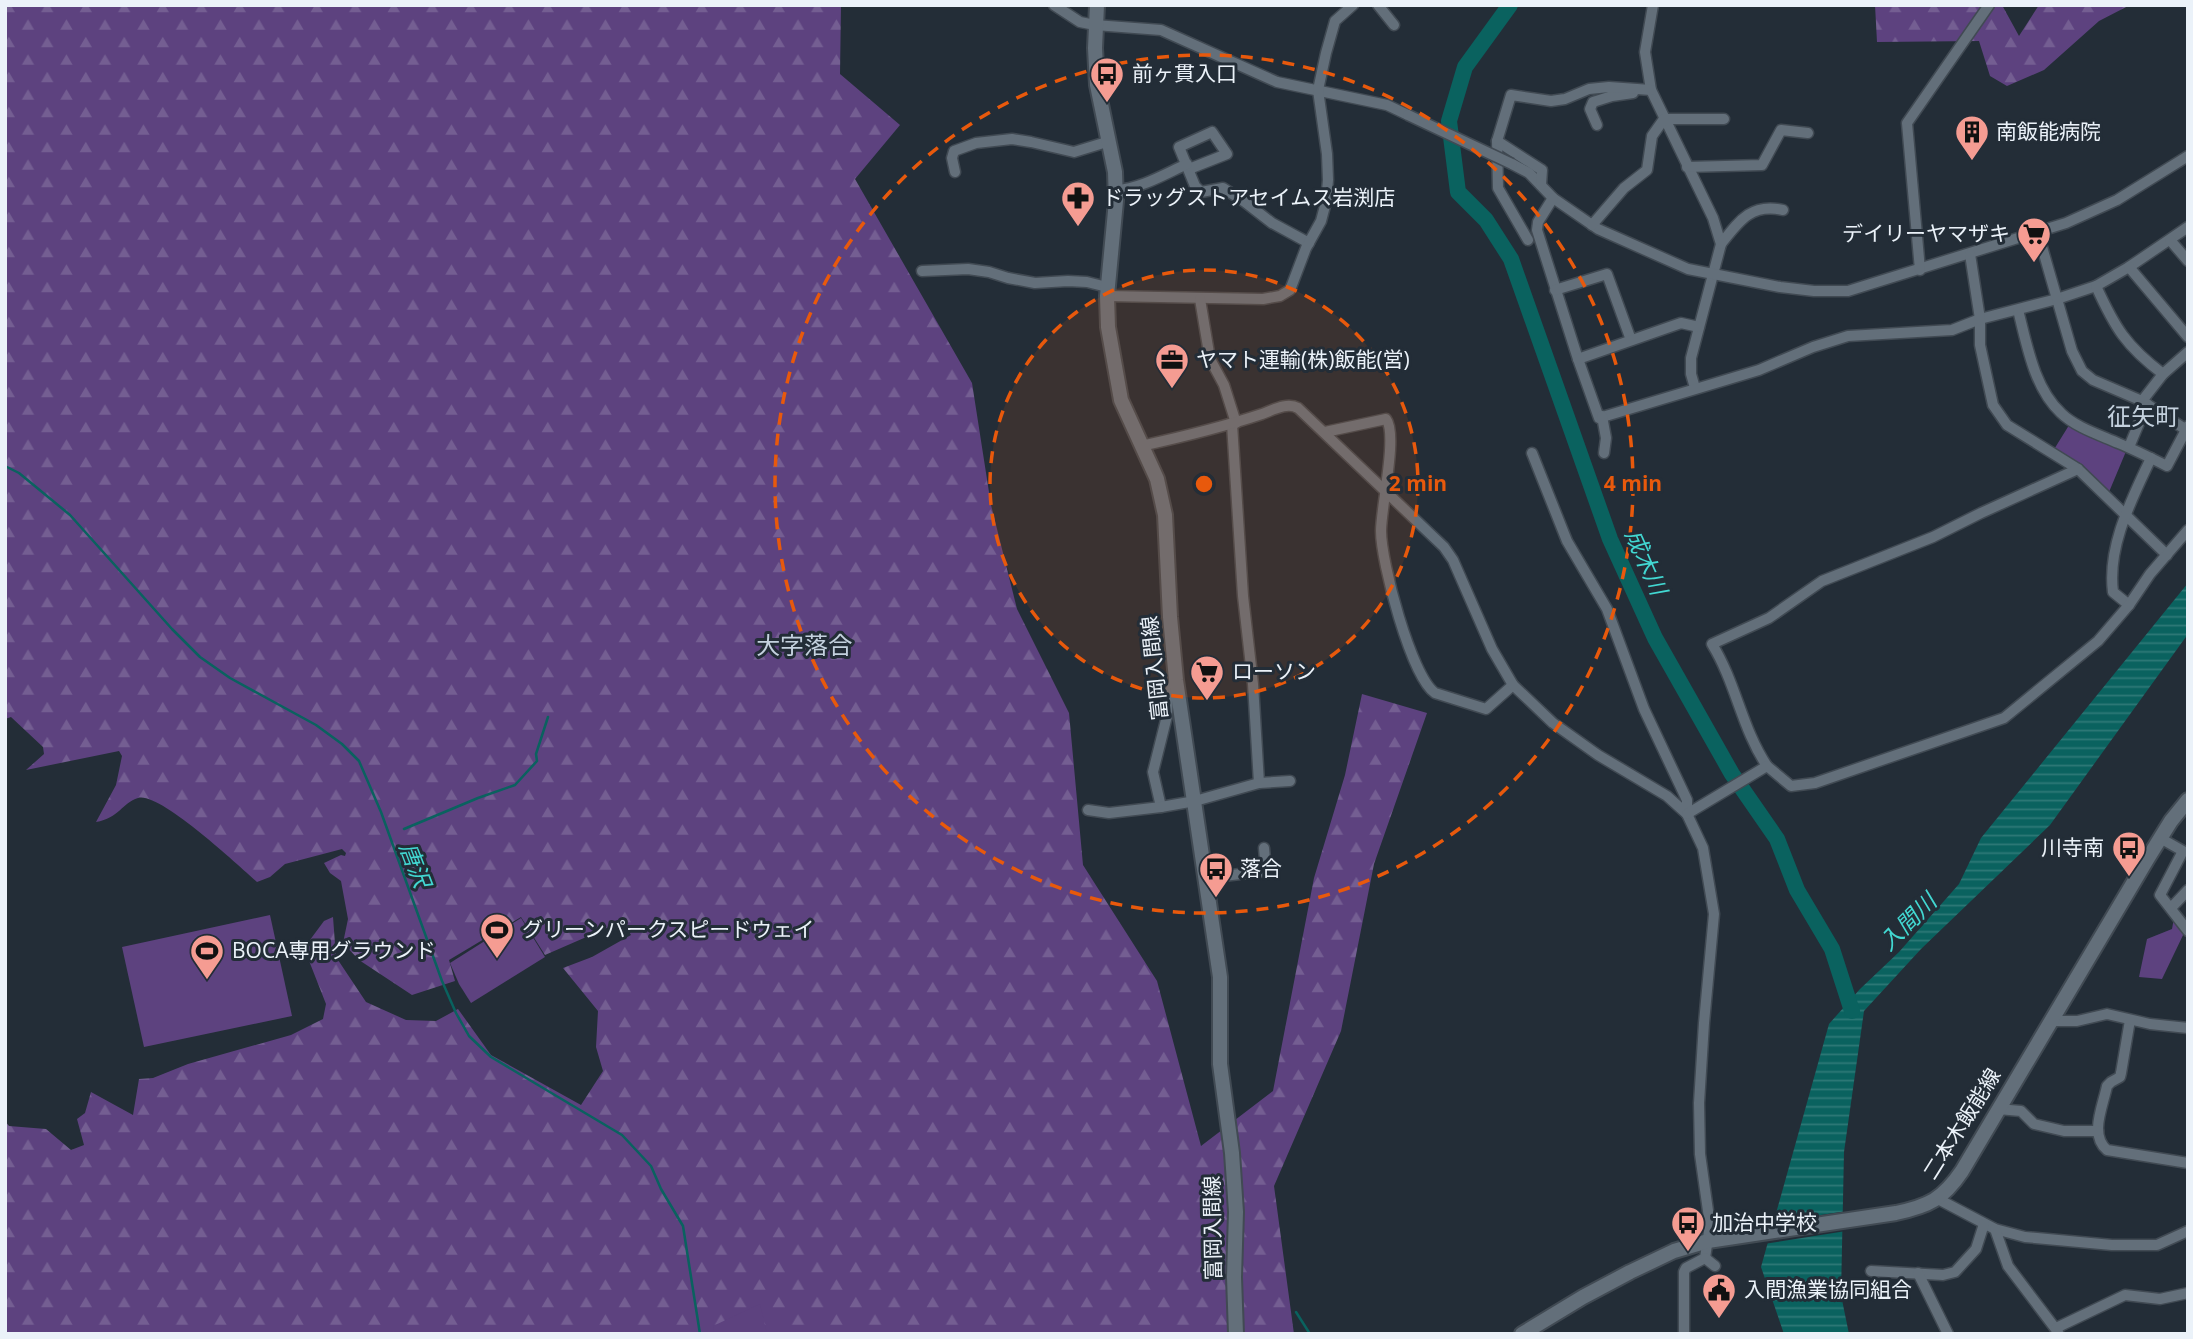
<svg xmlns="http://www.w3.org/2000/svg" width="2193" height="1339" font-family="'Open Sans','Noto Sans JP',sans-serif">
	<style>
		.forest { fill: url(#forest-firs) }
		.park { fill: #5d427f }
		.water { fill: url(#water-rules) }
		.pier { fill: #232d37 }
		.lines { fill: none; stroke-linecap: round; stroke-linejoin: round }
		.stream { stroke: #0a625f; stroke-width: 2.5 }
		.river { stroke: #0a625f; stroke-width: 16 }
		.minor-casing { stroke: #414a53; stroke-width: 13 }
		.secondary-casing { stroke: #414a53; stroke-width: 18 }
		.minor { stroke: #636f7a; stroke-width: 10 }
		.secondary { stroke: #636f7a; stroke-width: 14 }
		.minor-bridge-casing { stroke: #414a53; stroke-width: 13; stroke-linecap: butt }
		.minor-bridge { stroke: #636f7a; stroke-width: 10 }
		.ring { fill: none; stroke: #e8590c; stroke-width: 3.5; stroke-dasharray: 12 9 }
		.labels { text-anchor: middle; stroke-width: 6; stroke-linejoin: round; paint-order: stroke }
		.poi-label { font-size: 21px; fill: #ebf2f9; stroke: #232d37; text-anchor: start }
		.street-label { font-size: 21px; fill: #ebf2f9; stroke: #232d37 }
		.water-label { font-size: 23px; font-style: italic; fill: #42d8d2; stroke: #232d37 }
		.quarter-label { font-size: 24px; fill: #c4d1de; stroke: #232d37 }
		.centre { fill: #e8590c; stroke: #232d37; stroke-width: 3.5 }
		.ring-label { font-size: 21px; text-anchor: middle; font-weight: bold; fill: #e8590c; stroke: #232d37; stroke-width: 6; stroke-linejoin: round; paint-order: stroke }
	</style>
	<defs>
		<pattern id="forest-firs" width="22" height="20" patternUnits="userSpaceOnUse" patternTransform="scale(1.75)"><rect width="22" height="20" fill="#5d427f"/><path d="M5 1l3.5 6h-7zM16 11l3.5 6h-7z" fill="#745e92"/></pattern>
		<pattern id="water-rules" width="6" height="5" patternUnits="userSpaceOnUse" patternTransform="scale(1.75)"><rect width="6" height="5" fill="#0a625f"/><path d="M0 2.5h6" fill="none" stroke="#2e7977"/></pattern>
	</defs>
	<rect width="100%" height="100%" fill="#232d37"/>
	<g class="forest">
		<path d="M5,5H841L840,74L900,125L855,179L972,383L991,505L1017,609L1069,713L1083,865L1157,981L1201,1146L1273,1091L1314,878L1345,775L1362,694L1427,713L1374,864L1341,1031L1274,1186L1294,1334H5V1121L9,1126L46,1129L71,1150L84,1145L77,1119L85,1113L91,1092L133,1115L139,1079L153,1078L188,1064L291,1035L323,1019L326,1004L304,948L324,921L333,917L336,957L366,1002L406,1020L436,1021L458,1009L491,1055L581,1105L603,1071L596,1047L598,1011L563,968L592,957L631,935L623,921L545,955L521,917L449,960L455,981L412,995L359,960L343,943L348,919L341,881L330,873L324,863L341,855L345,856L346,853L342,849L285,864L270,877L257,882C239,866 159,791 138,798C122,803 119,818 96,822L116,785L122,756L119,751L26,770L44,754L43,747L11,717L5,719V659L7,656L5,654Z"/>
		<path d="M1875,5H2002L2019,36L2039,5H2130L2099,21L2044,70L2007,86L1990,76L1979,41L1877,42Z"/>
	</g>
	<g class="park">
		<path d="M2071,422L2127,449L2109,492L2081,469L2053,451Z"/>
		<path d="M270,915L292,1016L144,1047L122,947Z"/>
		<path d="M521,918L545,957L471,1003L459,984L450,963Z"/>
		<path d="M2174,918L2185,931L2162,979L2139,977L2147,939L2172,929Z"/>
		<path d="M760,1304L767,1334H714L713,1326Z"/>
	</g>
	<path class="water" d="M2188,583V634L2050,825L1921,949L1864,1011L1844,1152L1841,1295L1849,1334H1784L1761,1267L1829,1024L1860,989L1899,952L1959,884L1981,838Z"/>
	<path class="pier" d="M1847,1211L1846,1231L1764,1244L1769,1223Z"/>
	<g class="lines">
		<g class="stream">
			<path d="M5,466L19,473L70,515L172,629L200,657L230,678L316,725L342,744L359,761L381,812L442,981L456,1013L469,1036L491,1057L622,1135L651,1166L661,1189L683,1226L700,1334"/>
			<path d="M404,829L478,798L515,785L537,761L536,754L548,717"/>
			<path d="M1296,1312L1310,1334"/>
		</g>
		<path class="river" d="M1510,5L1465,67L1449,121L1458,192L1486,220L1511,259L1610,539L1655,638L1732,774L1777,839L1797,890L1832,949L1852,1011"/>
		<g class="minor-casing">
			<g id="minor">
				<path d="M1054,5L1080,22L1095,25L1161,30L1277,82L1387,105L1408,115"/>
				<path d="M1378,5L1394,25"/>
				<path d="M1653,5L1645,52L1651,90L1713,218L1721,244L1691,358V374L1695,388"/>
				<path d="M1597,125L1590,109L1593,102L1612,96L1633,93"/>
				<path d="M1497,141L1498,188L1528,240"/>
				<path d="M1512,164L1529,173L1553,198L1598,229L1688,269L1780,287L1814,291H1848L2066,223L2117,200L2188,156"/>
				<path d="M1687,167L1762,165L1781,130L1808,133"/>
				<path d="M1189,169L1227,154L1212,132L1179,147L1195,186L1201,192L1223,188L1245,202L1272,223L1309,243"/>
				<path d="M955,172L952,158L954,151L976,143L1012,139L1031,142L1074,152L1110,141"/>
				<path d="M1541,185L1542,170L1497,141L1511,95L1551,101L1565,99L1589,89L1609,87L1651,90"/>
				<path d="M1116,190C1140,189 1165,174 1187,164"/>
				<path d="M1553,198L1538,222L1537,230L1578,359L1599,418L1759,370L1813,347L1848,336L1952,330L1980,319L2057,299L2096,286L2129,267L2188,227"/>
				<path d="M1592,225L1624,188L1647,170L1652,136L1664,119H1724"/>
				<path d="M2038,233L2072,351L2082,371L2093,380L2142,401L2188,431"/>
				<path d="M2170,240L2188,261"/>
				<path d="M1721,244C1739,221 1751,203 1783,210"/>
				<path d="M1970,254L1980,319V345L1993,405L2007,425L2078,469L2167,555"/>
				<path d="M2129,267L2188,337"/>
				<path d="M1920,270L1907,123L1989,5"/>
				<path d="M922,271L968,269L989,272L1008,278L1035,283L1068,281L1087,282L1107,287"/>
				<path d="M2096,286C2115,328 2126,346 2163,374"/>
				<path d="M1555,290L1607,274L1631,340"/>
				<path d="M1107,296L1263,299L1280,296L1290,290L1306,248L1321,221L1326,202L1328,180L1327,154L1318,90L1326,53L1335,21L1353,5"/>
				<path d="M1200,299L1210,359L1224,385L1236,423"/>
				<path d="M2018,310C2027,345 2034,388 2061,413C2075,427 2100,435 2118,443C2135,450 2151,458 2167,466L2188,426"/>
				<path d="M1578,359L1681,323L1699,327"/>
				<path d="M2142,401L2163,374L2188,352"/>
				<path d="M1602,416L1606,438L1604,453"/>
				<path d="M1232,424L1243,596L1253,684L1259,783"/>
				<path d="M1325,432L1386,419C1398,434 1381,507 1381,531C1381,562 1411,676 1435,693L1486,709L1513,685"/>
				<path d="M1141,446C1182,437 1223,427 1262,414C1273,410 1287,402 1298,408L1444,547L1453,560L1492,649L1513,685L1553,723L1598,755L1667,796L1687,814L1703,848L1714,914L1704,1023L1699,1103L1700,1154L1710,1225L1705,1258L1686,1268L1684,1272V1334"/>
				<path d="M2129,447L2147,404"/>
				<path d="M1532,453L1567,541L1607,609L1644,709L1687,800V814"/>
				<path d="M2129,605L2113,592C2107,546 2132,499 2151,458"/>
				<path d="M1767,766C1742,729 1736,683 1712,644L1769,618L1822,581L1933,537L1981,513L2078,469"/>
				<path d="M1161,807L1153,772L1167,716L1168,695L1175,680"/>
				<path d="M1088,810L1109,813L1161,807L1195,801L1259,783L1290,781"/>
				<path d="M1687,814L1767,766L1791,786L1815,783L2004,718L2098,641L2129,605L2150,574L2188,530"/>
				<path d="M2160,838L2183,851L2160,895L2188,931"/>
				<path d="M1206,878L1266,871L1264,848"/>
				<path d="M2171,908L2188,890"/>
				<path d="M2130,1020L2121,1073L2120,1077L2111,1082L2107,1086C2103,1106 2089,1135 2107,1150L2188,1163"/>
				<path d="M2051,1021H2077L2107,1014L2150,1024L2188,1028"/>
				<path d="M1998,1109L2021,1111L2034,1124L2064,1131H2098"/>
				<path d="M1938,1199L1995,1229L2025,1237L2112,1245H2157L2188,1231"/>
				<path d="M1995,1229L2008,1266L2058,1332"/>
				<path d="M1705,1258L1715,1266"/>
				<path d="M1871,1271L1943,1275L1955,1272L1976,1249L1984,1224"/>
				<path d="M1918,1273L1948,1334"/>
				<path d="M2056,1328L2125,1295L2160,1299L2188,1293"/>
			</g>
		</g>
		<g class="secondary-casing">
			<g id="secondary">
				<path d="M1097,5L1095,48L1097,85L1115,172L1116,201L1107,296L1108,327L1121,400L1157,479L1165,515L1170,617L1176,680L1220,977V1064L1232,1153L1236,1212L1234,1277L1236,1334"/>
				<path d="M1522,1334L1583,1297L1630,1272L1674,1251L1708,1241L1896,1213C1929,1206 1943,1199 1962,1171L2148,858L2171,821L2188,800"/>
			</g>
		</g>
		<use href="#minor" class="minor"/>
		<use href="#secondary" class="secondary"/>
		<g class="minor-bridge-casing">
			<path id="minor-bridge" d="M1408,115L1512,164"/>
		</g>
		<use href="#minor-bridge" class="minor-bridge"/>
	</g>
	<circle cx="1204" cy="484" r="214" fill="#e8590c" fill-opacity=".12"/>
	<g class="ring">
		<circle cx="1204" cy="484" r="214"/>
		<circle cx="1204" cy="484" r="429"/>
	</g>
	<defs>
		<g id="bus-pin" transform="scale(1.75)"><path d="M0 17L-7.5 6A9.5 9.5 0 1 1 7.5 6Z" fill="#f59c92" stroke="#232d37"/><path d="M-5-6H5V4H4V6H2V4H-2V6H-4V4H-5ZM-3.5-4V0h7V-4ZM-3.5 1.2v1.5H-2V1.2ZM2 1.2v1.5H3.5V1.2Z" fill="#111"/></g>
		<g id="building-pin" transform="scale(1.75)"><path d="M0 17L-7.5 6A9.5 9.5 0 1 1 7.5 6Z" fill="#f59c92" stroke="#232d37"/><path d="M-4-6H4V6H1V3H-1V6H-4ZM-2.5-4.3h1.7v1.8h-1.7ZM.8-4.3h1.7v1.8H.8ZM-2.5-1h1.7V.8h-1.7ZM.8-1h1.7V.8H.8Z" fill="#111"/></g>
		<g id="pharmacy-pin" transform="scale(1.75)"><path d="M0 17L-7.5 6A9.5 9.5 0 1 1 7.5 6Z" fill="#f59c92" stroke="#232d37"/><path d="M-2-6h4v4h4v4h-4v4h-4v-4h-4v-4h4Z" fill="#111"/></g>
		<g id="supermarket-pin" transform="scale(1.75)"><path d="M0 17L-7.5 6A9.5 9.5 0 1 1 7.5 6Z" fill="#f59c92" stroke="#232d37"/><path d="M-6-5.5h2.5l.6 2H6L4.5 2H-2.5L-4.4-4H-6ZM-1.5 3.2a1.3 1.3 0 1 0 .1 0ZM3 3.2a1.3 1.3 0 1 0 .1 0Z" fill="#111"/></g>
		<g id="office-pin" transform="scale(1.75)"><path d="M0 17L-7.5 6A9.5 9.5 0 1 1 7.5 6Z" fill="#f59c92" stroke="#232d37"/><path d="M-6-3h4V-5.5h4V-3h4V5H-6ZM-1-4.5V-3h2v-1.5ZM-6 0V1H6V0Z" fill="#111"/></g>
		<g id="stadium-pin" transform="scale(1.75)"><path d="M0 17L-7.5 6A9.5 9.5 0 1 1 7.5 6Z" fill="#f59c92" stroke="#232d37"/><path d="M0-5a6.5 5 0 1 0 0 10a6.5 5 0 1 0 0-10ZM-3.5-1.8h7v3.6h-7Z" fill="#111"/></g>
		<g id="civic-pin" transform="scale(1.75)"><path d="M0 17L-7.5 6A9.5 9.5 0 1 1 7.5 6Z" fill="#f59c92" stroke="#232d37"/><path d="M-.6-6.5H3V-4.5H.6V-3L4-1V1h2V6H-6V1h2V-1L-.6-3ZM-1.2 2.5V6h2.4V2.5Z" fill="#111"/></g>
	</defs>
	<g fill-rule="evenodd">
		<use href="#bus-pin" x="1107" y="74"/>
		<use href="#building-pin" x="1972" y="132"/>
		<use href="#pharmacy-pin" x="1078" y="198"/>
		<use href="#supermarket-pin" x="2034" y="234"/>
		<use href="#office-pin" x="1172" y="360"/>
		<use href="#supermarket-pin" x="1207" y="672"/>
		<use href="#bus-pin" x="2129" y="848"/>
		<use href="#bus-pin" x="1216" y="869"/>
		<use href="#stadium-pin" x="497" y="930"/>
		<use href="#stadium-pin" x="207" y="951"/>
		<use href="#bus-pin" x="1688" y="1223"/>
		<use href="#civic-pin" x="1719" y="1290"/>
	</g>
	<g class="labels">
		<g class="poi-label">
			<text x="1132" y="81">前ヶ貫入口</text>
			<text x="1996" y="139">南飯能病院</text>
			<text x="1102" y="205">ドラッグストアセイムス岩渕店</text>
			<text x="2010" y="241" text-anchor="end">デイリーヤマザキ</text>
			<text x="1196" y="367">ヤマト運輸(株)飯能(営)</text>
			<text x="1232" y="679">ローソン</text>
			<text x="2104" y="855" text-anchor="end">川寺南</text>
			<text x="1240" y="876">落合</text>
			<text x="522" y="937">グリーンパークスピードウェイ</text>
			<text x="232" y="958">BOCA専用グラウンド</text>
			<text x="1712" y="1230">加治中学校</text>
			<text x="1744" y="1297">入間漁業協同組合</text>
		</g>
		<g class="street-label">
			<text transform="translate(1155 668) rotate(-96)" y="7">富岡入間線</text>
			<text transform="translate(1962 1124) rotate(-58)" y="7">二本木飯能線</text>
			<text transform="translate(1213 1228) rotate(-91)" y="7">富岡入間線</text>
		</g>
		<g class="water-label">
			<text transform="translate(1646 562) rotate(66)" y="8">成木川</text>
			<text transform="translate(415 865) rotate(69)" y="8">唐沢</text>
			<text transform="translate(1908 922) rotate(-45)" y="8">入間川</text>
		</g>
		<g class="quarter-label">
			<text x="2143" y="425">征矢町</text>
			<text x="804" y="654">大字落合</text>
		</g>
	</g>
	<circle cx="1204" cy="484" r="10" class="centre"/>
	<g class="ring-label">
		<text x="1418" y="491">2 min</text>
		<text x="1633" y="491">4 min</text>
	</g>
	<rect width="2193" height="1339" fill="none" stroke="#ebf2f9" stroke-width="14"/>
</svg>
